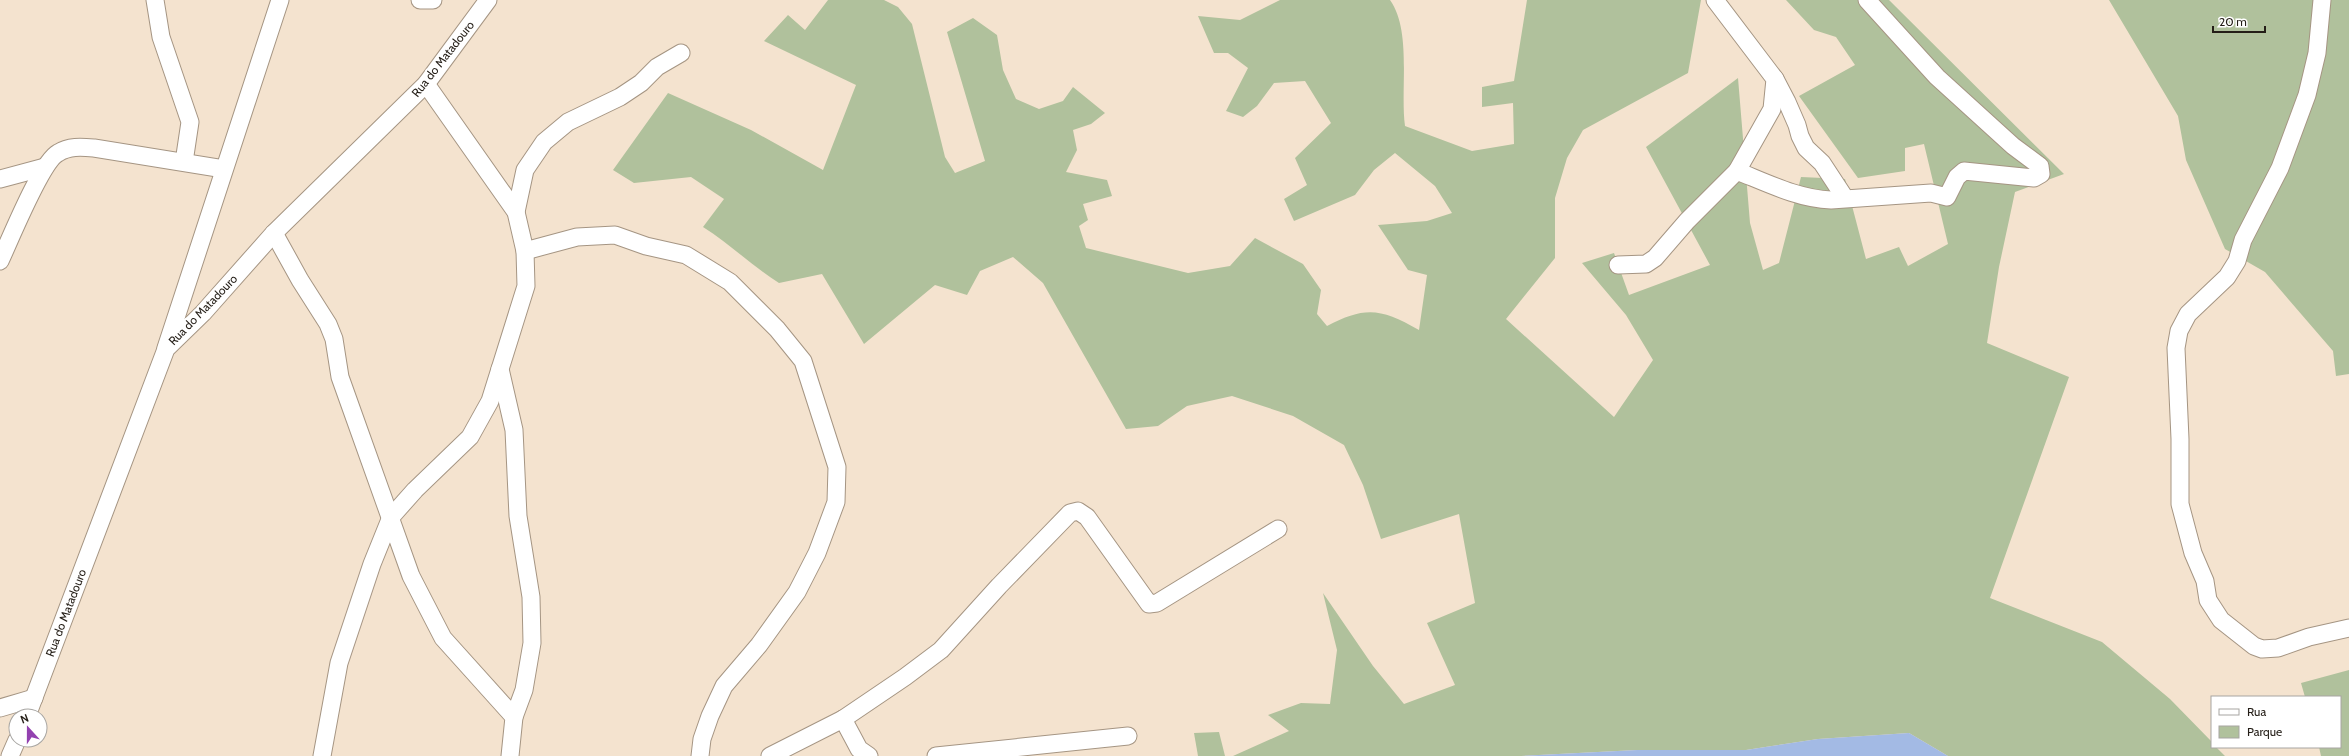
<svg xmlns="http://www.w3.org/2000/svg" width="2349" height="756" font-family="Cabin,sans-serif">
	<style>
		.green { fill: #b0c19c }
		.water { fill: #a3bae4 }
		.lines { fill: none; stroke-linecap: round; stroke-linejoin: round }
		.minor-casing { stroke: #a59583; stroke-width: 19 }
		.minor { stroke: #fff; stroke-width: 17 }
		.labels { text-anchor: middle; stroke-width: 4; stroke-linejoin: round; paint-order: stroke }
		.street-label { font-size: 12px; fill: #241e17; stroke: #fff }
	</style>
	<rect width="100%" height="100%" fill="#f4e3cf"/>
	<g class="green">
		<path d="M828,0H884L898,7L912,24L945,157L955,173L985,161L947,32L973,18L997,35L1003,70L1016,99L1039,109L1063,101L1073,87L1105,113L1091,124L1073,130L1077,150L1066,172L1107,180L1112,196L1083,204L1088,220L1079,226L1086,248L1188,273L1230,266L1255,238L1303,264L1321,290L1317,314L1327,326C1365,306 1381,308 1419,330L1427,275L1408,270L1378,225L1427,221L1452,213L1435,186L1395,153L1374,170L1355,195L1294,221L1284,199L1307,185L1295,158L1331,123L1305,81L1274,83L1257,106L1243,117L1226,111L1248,68L1228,53H1214L1198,16L1240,20L1280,0H1390C1412,31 1400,89 1405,126L1472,151L1514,144L1513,103L1482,107V87L1514,81L1527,0H1701L1688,73L1583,130L1567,158L1555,198V258L1506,319L1614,417L1653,360L1626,315L1582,263L1614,253L1629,295L1710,265L1646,147L1738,78L1750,223L1763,270L1779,263L1801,177L1845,179L1866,259L1899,247L1908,266L1948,244L1924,144L1905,148V171L1858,178L1799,96L1855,65L1836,37L1814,30L1786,0H1889L2064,174L2015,192L1999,267L1987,343L2069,377L1990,598L2102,642L2170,699L2212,742V747H2216L2225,756H1948L1909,733L1818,739L1746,750H1637L1521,756H1233L1289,731L1268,715L1301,703L1330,704L1337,650L1323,593L1373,666L1404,704L1455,685L1427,623L1475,603L1459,514L1381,539L1363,485L1344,445L1293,416L1232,396L1187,406L1158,426L1126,429L1043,283L1013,257L980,271L967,295L935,285L864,344L822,274L779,283C752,266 730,244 703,227L724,199L691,177L634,183L613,170L668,93L751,130L823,170L856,85L764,41L788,15L805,30Z"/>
		<path d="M2109,0H2349V374L2336,376L2333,351L2265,272L2225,249L2186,160L2178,116Z"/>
		<path d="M2349,670V756H2321L2319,747H2340V697H2305L2301,683Z"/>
		<path d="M1219,732L1225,756H1198L1194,733Z"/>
	</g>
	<path class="water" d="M1909,733L1948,756H1521L1637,750H1746L1818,739Z"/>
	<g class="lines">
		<g class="minor-casing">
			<g id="minor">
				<path d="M155,0L161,37L190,122L184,162"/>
				<path d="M420,0H433"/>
				<path d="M2322,0L2317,53L2307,95L2280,168L2243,240L2237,261L2227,277L2188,314L2179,331L2176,348L2180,439V504L2193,553L2205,581L2208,600L2221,620L2254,646L2262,649L2278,648L2309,637L2349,628"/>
				<path d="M1775,79L1787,102L1797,125L1800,136L1806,148L1822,163L1845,198"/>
				<path d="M1737,171C1767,183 1799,199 1831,200L1931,193L1947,197L1957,177L1964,171L2034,178L2041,174L2040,166L2013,146L1937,77L1867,0"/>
				<path d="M0,179L45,167"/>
				<path d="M516,212L525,170L544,142L568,122L620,97L641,83L657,67L681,53"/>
				<path d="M274,233L300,280L328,324L334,339L340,377L411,576L443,638L514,717L510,756"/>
				<path d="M525,251L577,237L615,235L646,246L686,255L730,282L777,329L803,361L837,467L836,502L817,553L797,592L759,645L724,686L710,716L702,739L700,756"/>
				<path d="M0,261C10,240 41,162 58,153C69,146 81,147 94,148L224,169"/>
				<path d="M1618,265L1646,264L1655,258L1687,221L1737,171L1772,109L1775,79L1715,0"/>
				<path d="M166,348L280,0"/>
				<path d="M500,369L514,430L518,516L531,597L532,643L524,690L514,717"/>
				<path d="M0,708L34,698"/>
				<path d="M27,716L166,349L203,313L274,233L426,84L488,0"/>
				<path d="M843,719L859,749L869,756"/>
				<path d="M10,756L17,740"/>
				<path d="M322,756L339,663L372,564L391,517L415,490L470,437L490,401L526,286L525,251L516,212L426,84"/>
				<path d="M770,756L843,719L905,677L941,650L999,586L1070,513L1078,511L1087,517L1149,604L1157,603L1278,529"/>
				<path d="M936,756L1128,736"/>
			</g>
		</g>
		<use href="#minor" class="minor"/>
	</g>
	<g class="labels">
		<g class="street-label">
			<text transform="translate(443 59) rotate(-52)" y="4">Rua do Matadouro</text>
			<text transform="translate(203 310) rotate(-46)" y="4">Rua do Matadouro</text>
			<text transform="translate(66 613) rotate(-69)" y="4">Rua do Matadouro</text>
		</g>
	</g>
	<rect x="2211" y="696" width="130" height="52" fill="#ffffff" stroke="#a7a5a2"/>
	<rect x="2219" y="709" width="20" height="6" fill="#ffffff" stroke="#a7a5a2"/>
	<text x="2247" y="716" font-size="12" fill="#241e17">Rua</text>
	<rect x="2219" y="726" width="20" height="12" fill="#b0c19c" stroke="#a7a5a2"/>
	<text x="2247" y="736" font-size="12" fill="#241e17">Parque</text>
	<g transform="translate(28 728) rotate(339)"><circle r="19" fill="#ffffff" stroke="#a7a5a2"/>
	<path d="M0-3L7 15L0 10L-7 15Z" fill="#9341b0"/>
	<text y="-6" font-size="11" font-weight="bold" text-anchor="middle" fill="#241e17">N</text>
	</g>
	<path d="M2213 26v6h52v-6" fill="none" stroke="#241e17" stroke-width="2"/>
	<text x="2219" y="26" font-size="12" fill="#241e17" stroke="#ffffff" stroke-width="3" paint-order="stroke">20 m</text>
</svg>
